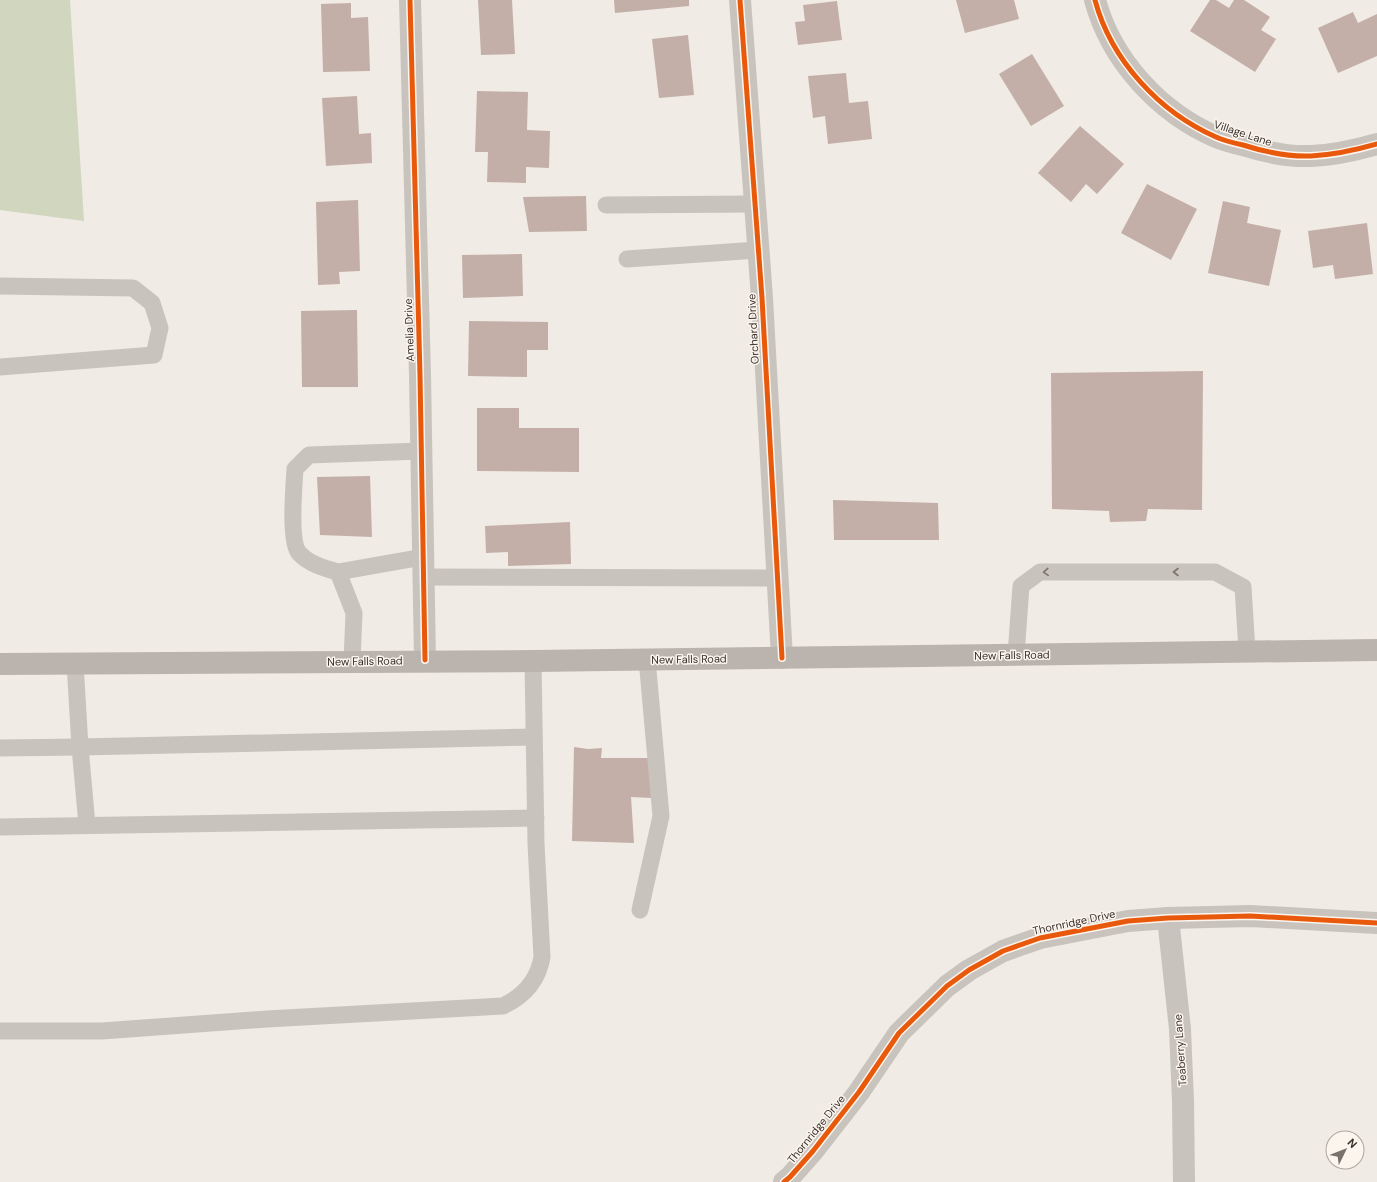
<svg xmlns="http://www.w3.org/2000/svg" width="1377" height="1182" font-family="'DM Sans',sans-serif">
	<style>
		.green { fill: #d1d6bf }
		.building { fill: #c3afa7 }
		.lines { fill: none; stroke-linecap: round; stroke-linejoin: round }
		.lane { stroke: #c9c3be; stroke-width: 17 }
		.street { stroke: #c9c3be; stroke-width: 22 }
		.secondary { stroke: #bab3ae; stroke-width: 22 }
		.cycleway-casing { stroke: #fbf5ee; stroke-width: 8 }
		.cycleway { stroke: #e8590c; stroke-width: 5 }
		.oneway { stroke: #7b726d }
		.labels { text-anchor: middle; stroke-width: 3; stroke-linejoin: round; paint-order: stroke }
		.street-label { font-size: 11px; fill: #3b302b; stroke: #fbf5ee }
	</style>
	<rect width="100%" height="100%" fill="#f0ebe5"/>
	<path class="green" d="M0,0H70L84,221L0,210Z"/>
	<g class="building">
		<path d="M478,0H512L515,54L481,55Z"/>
		<path d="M614,0H689V6L615,13Z"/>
		<path d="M956,0H1014L1019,19L965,33Z"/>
		<path d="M1210,0H1216L1229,8L1234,0H1244L1270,17L1261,30L1276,39L1255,72L1190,31Z"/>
		<path d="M837,1L842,40L798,45L795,22L805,21L803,5Z"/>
		<path d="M351,3V18L368,17L370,71L323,72L321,4Z"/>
		<path d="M1353,12L1358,23L1377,14V56L1338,73L1318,28Z"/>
		<path d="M688,35L694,95L659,98L652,39Z"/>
		<path d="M1032,54L1064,106L1031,126L999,74Z"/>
		<path d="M846,73L849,103L868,101L872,139L828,144L825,116L813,118L808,76Z"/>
		<path d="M477,91L528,92L527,130L550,131L549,168L526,167V183L487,182L488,152H475Z"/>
		<path d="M357,96L359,134L371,133L372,163L326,166L322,98Z"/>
		<path d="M1080,126L1124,164L1097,194L1086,184L1071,202L1038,173Z"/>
		<path d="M1147,184L1197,209L1171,260L1121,233Z"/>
		<path d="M586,196L587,231L529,232L523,197Z"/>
		<path d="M358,200L360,271L339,272L340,284L318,285L316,202Z"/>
		<path d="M1223,201L1250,207L1247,223L1281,230L1269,286L1208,273Z"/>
		<path d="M1367,223L1373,274L1335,279L1333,265L1313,268L1308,231Z"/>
		<path d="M522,254L523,296L463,298L462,255Z"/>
		<path d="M357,310L358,387H302L301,311Z"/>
		<path d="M469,321L548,322V350H527V377L468,376Z"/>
		<path d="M1203,371L1202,510L1148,509L1146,521L1110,522L1109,511L1052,509L1051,373Z"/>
		<path d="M477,408H519V428H579V472L477,471Z"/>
		<path d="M370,476L372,537L320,535L317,477Z"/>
		<path d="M833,500L938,503L939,540H834Z"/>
		<path d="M570,522L571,564L508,566V552L486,553L485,526Z"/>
		<path d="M574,747L588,749L602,748L601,758H651L652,798L631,797L634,843L572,841Z"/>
	</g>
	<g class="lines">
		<g class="lane">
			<path d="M606,205L755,204"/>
			<path d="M627,259L758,250"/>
			<path d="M0,286L133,288L152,303L160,328L154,355L0,367"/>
			<path d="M338,572C324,568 309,564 299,553C289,541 294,486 295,469L309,455L421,451"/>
			<path d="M423,577L778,578"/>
			<path d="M1016,655L1021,586L1040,572H1215L1243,587L1247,651"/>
			<path d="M352,661L354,613L338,572L423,557"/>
			<path d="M75,663L80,747L87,825"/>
			<path d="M0,748L80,747L534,737"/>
			<path d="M0,827L536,818"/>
			<path d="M640,910L661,816L647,659"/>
			<path d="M0,1031H102L267,1019L503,1006C524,996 538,981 542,957L536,844L533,661"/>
		</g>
		<g class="street">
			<path d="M410,0L420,375L425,660"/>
			<path d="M740,0L762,298L782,658"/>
			<path d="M1095,0C1111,60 1159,112 1216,137C1225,141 1234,143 1243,145C1265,152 1288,157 1311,156C1334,155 1356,150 1377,144"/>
			<path d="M1168,918L1180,1029L1183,1101L1184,1182"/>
			<path d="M784,1182L790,1177L813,1151L859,1092L899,1033L947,986L969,970L1003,951L1040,938L1128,921L1168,918L1250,916L1377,923"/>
		</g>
		<path class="secondary" d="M0,664L533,661L1377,650"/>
		<g class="cycleway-casing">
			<g id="cycleway">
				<path d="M410,0L420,375L425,660"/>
				<path d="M740,0L762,298L782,658"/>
				<path d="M1095,0C1111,60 1159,112 1216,137C1225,141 1234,143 1243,145C1265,152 1288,157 1311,156C1334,155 1356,150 1377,144"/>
				<path d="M784,1182L790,1177L813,1151L859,1092L899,1033L947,986L969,970L1003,951L1040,938L1128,921L1168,918L1250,916L1377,923"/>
			</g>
		</g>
		<use href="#cycleway" class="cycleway"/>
	</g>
	<defs><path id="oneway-chevron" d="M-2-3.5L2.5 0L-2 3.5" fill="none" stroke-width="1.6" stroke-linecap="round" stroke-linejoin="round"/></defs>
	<g class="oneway">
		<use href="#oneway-chevron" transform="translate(1046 572) rotate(177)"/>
		<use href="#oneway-chevron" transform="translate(1176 572) rotate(-180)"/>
	</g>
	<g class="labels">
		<g class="street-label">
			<text transform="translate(1243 133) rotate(18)" y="4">Village Lane</text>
			<text transform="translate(753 329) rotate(-93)" y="4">Orchard Drive</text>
			<text transform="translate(409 330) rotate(-92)" y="4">Amelia Drive</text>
			<text transform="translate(1012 655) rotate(-1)" y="4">New Falls Road</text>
			<text transform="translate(689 659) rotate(-1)" y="4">New Falls Road</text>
			<text transform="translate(365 661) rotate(-1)" y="4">New Falls Road</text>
			<text transform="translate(1074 922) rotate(-12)" y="4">Thornridge Drive</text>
			<text transform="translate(1180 1050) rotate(-94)" y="4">Teaberry Lane</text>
			<text transform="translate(816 1129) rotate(-51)" y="4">Thornridge Drive</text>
		</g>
	</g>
	<g transform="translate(1345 1150) rotate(47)"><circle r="19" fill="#fbf5ee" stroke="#aea6a0"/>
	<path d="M0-3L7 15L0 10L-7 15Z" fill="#7a716c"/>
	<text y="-6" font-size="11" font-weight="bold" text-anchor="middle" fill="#3b302b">N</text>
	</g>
</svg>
